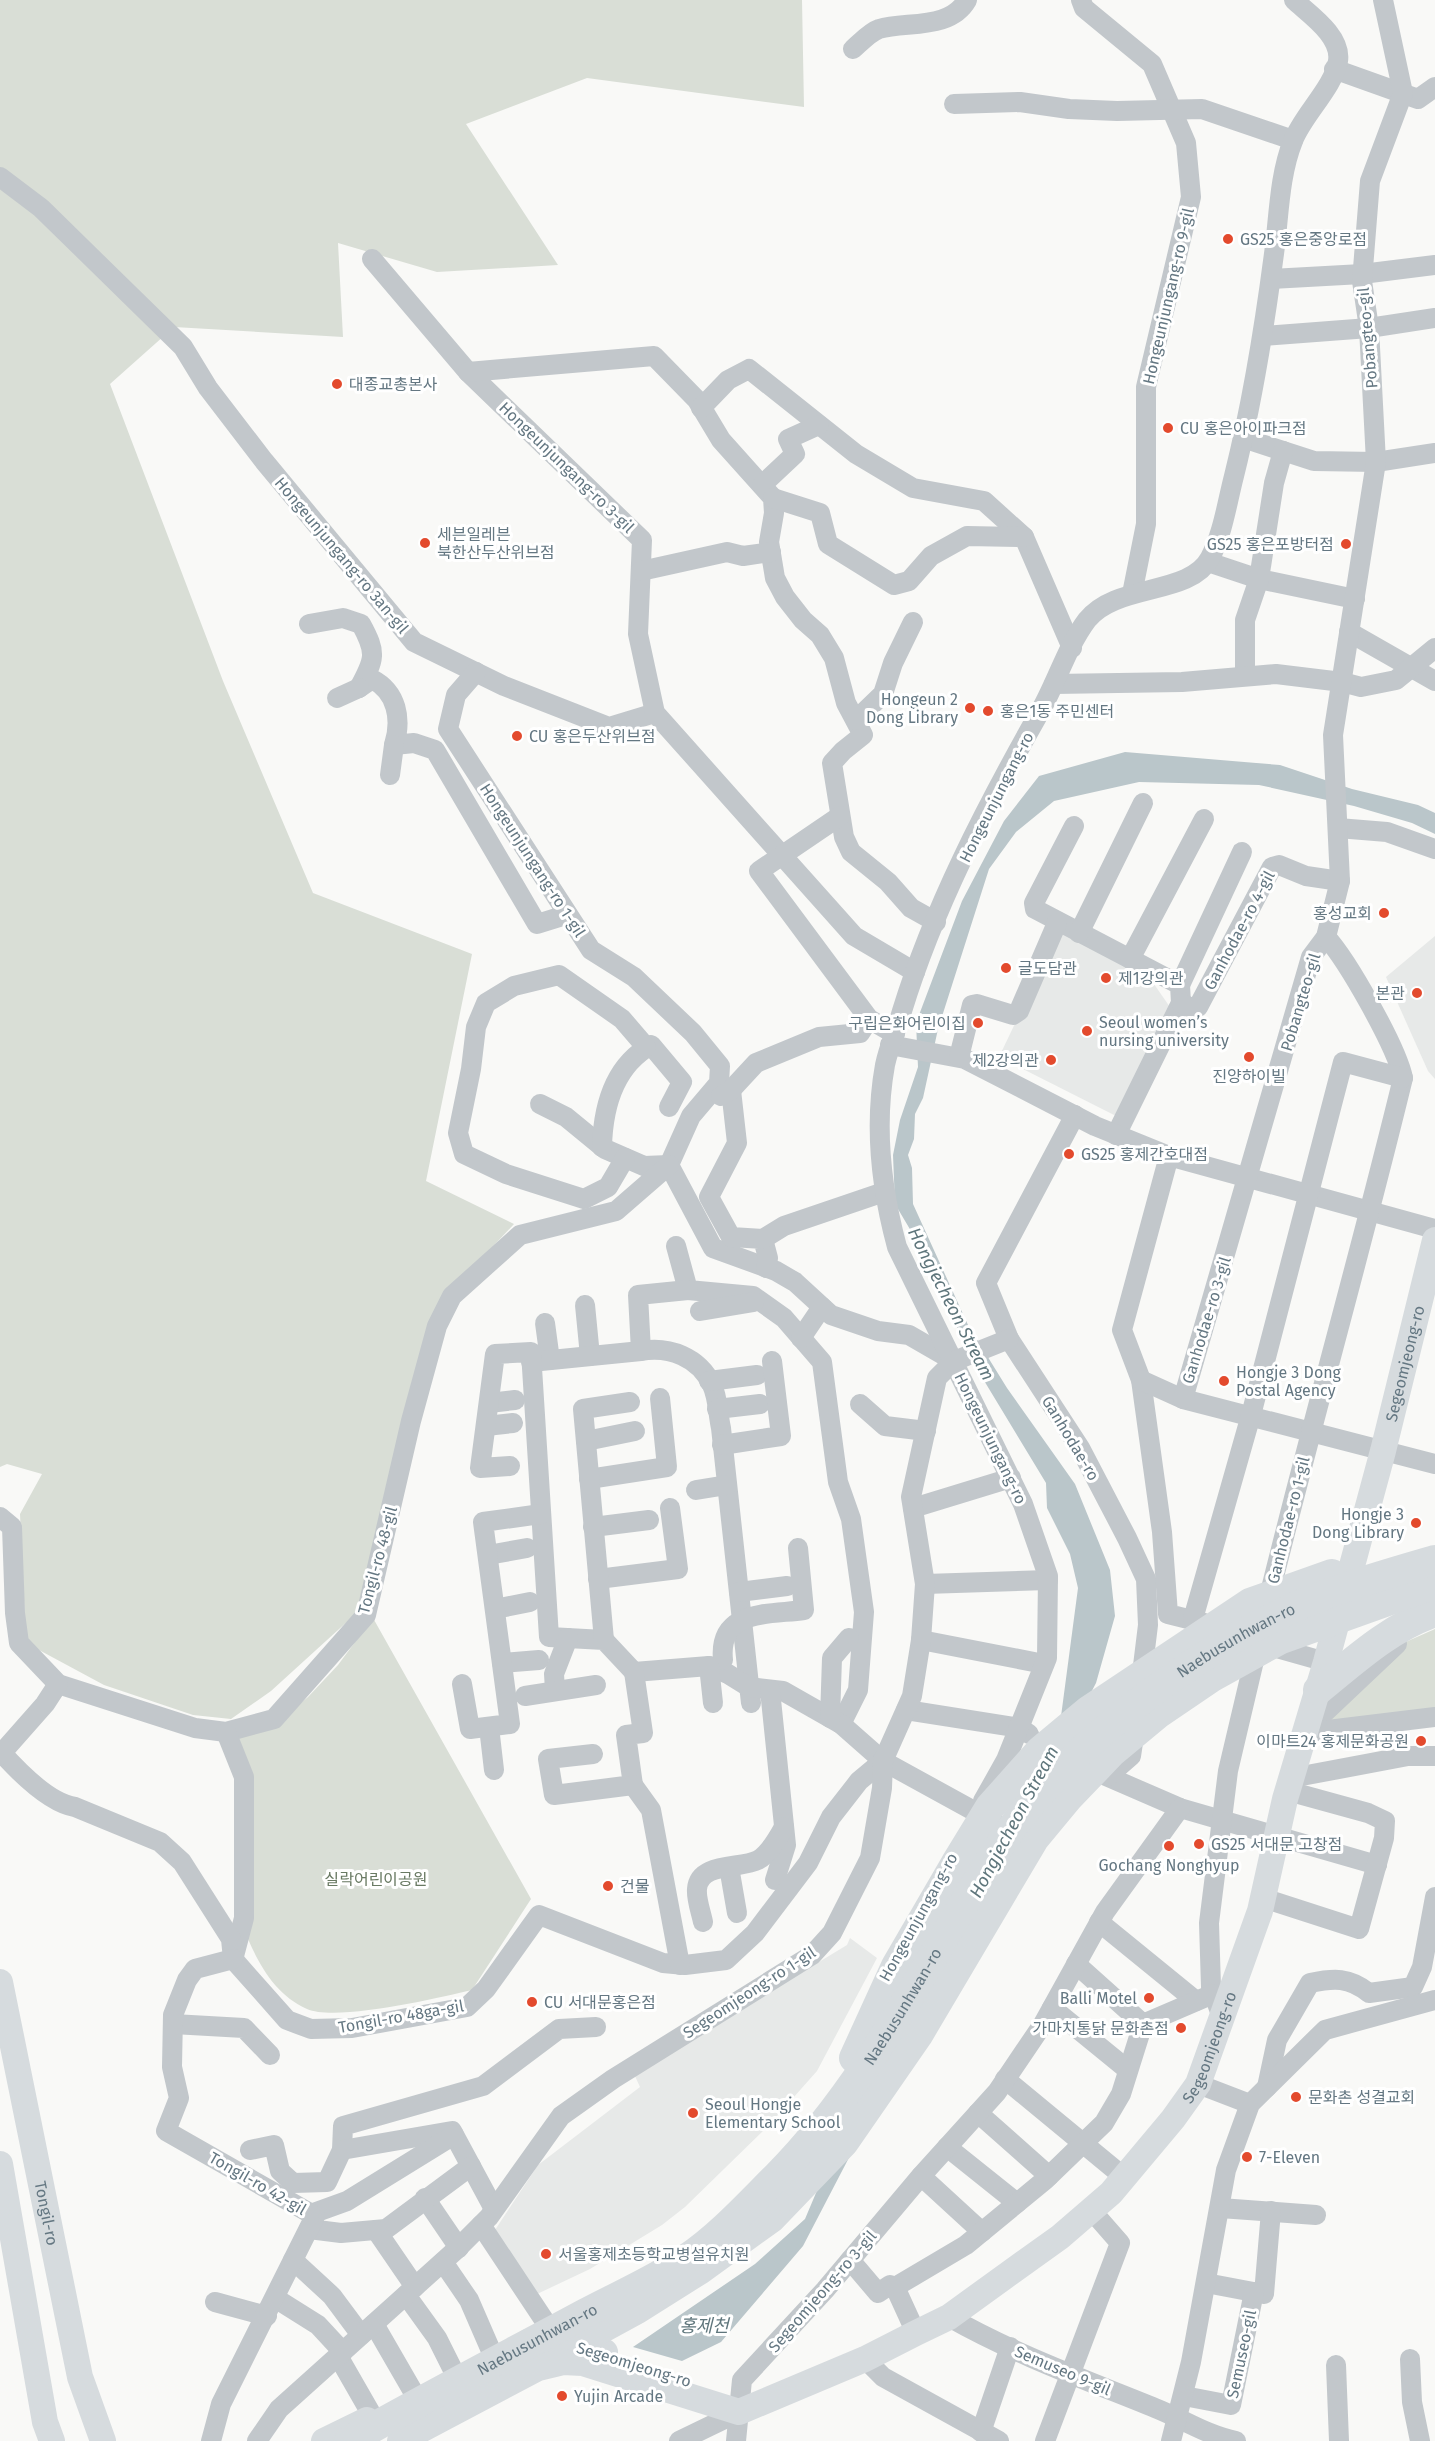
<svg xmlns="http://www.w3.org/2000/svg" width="1435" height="2441" font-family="'Fira Sans','Noto Sans KR',sans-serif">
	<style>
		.built { fill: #e7e9e8 }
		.green { fill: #d9ded6 }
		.water { fill: #bac6ca }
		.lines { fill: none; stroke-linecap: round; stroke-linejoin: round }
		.minor { stroke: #c2c7cb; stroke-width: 20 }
		.major { stroke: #d6dbde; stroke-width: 26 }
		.highway { stroke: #d6dbde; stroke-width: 30 }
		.poi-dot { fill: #e34a2d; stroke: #fff; stroke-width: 2 }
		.labels { text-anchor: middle; stroke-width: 6; stroke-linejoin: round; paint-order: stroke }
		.poi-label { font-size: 16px; fill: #647782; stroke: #fff; text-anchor: start }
		.street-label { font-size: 16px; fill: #647782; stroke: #fff }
		.park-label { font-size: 16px; fill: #697a63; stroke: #fff }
		.water-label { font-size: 18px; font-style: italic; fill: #5f767c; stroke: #fff }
	</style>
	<rect width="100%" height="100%" fill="#f9f9f7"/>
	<g class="built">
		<path d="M1061,927L1147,974L1172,1010L1118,1117L999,1057Z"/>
		<path d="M1435,936V1079L1428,1071L1386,977Z"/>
		<path d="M850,1938L877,1958L817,2071L769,2125L685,2207L662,2225L590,2269L535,2295L493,2233L538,2165L640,2087L634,2074L847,1945Z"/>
	</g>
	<g class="green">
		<path d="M0,0H802L804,107L587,78L466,124L558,265L437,272L338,243L343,337L174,327L110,384L223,681L313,893L472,954L426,1181L514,1224L437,1306L360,1610L271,1691L231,1719L193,1715L104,1685L26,1643L20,1514L42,1474L7,1464L0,1467Z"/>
		<path d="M373,1618L531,1899L472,1990C438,1998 336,2022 307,2009C277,1996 260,1967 248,1939L232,1740L272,1727L308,1697L338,1665Z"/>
		<path d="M1435,1629V1715L1310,1731L1401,1644Z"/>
	</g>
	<path class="water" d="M1125,752L1280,765L1352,789L1418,805L1435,813V834L1412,823L1354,806L1259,785L1139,782L1054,801L1016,832L989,869L938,1029L923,1098L915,1114L914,1139L908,1155L912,1168L913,1204L968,1325L1007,1388L1075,1484L1110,1570L1115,1616L1096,1683L803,2246L721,2342L682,2361L633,2347L755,2264L805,2219L840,2136L1058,1739L1078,1588L1070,1554L1047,1508L1046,1483L977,1369L911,1231L895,1204L893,1155L900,1120L918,1067L916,1023L962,901L1004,821L1039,776Z"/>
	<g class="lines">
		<g class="minor">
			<path d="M1081,0L1084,8L1152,64L1186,143L1191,197L1146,387V524L1132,594"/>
			<path d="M853,49C860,43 870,32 879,29C907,21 950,30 967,0"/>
			<path d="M1334,69L1418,99L1435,87"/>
			<path d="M954,104L1020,102L1069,109L1117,111L1202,109L1293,140"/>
			<path d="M0,177L41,208L183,347L208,388L264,461L414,642L504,686L609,727L655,713"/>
			<path d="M372,259L468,372L642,540L638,634L655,713L854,936L915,972"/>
			<path d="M1271,279L1362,274L1435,265"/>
			<path d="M1263,336L1369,328L1435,318"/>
			<path d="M468,372L654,356L697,400L721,440L773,498L774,513L769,542L775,578L785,597L803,620L820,635L834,658L846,703L863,735L843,751L832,763L844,837L851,852L888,882L911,908L936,922"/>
			<path d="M701,408L728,380L749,369L856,454L913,488L984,501L1024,537L1072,648"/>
			<path d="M1243,438L1314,461L1376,462L1435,453"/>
			<path d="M762,485L795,454L788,439L819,425"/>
			<path d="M773,498L820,513L828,544L894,585L909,581L931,556L967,536L1024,537"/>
			<path d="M1208,562L1259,579L1355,599"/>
			<path d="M641,571L727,552L743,556L771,552"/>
			<path d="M309,624L343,618L361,624C377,653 375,659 359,688L372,679C397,692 402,719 394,745L414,743L435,750L537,924L566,915"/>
			<path d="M1349,632L1435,681"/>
			<path d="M476,672L456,695L448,729L591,950L634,977L693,1033L720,1066L719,1083L691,1116L669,1165L713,1248L776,1271L795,1282L831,1315L878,1331L909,1335L954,1361"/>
			<path d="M1245,676V620L1259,579L1274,483L1283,451"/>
			<path d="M1054,684L1182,682L1276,674L1342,682L1361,687L1396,680L1435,648"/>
			<path d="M337,698L359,688"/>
			<path d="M856,720L883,694L893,663L913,622"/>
			<path d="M390,775L394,745"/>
			<path d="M840,816L759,871L869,1019L895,1034"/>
			<path d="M1074,826L1034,903L1035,909L1180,985L1181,1003L1116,1135"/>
			<path d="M1338,828L1387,832L1435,849"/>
			<path d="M1079,933L1143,803"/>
			<path d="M1130,959L1204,819"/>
			<path d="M1180,985L1242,852"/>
			<path d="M1181,1003L1194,1009L1198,1007L1272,867L1279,865L1306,876L1340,881"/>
			<path d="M890,1045L965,1059L1095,1126L1169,1156L1435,1229"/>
			<path d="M959,1057L972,1005L977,1004L1013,1015L1019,1011L1057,923"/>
			<path d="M731,1090L737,1143L709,1197L731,1237L763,1239L768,1258L766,1268"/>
			<path d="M721,1096L731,1090L756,1063L819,1037L860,1033L869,1019"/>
			<path d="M540,1104L566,1117L605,1149L644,1166L669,1165"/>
			<path d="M1075,1115L986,1283L1009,1339L1080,1448L1127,1538L1146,1579L1148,1625L1141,1682"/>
			<path d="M602,1147C603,1107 614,1066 651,1045L682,1082L669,1107"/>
			<path d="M1169,1156L1122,1330L1141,1380L1162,1532L1168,1614L1204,1623"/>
			<path d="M625,1158L608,1187L584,1199L506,1174L464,1154L458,1133L471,1069L476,1027L486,1003L514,986L559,975L622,1019L646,1047"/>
			<path d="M763,1239L784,1226L884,1192"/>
			<path d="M676,1246L688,1290L753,1296L784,1318L822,1362L838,1482L851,1519L864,1612L858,1690L841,1724"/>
			<path d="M585,1305L590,1356"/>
			<path d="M700,1311L754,1302"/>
			<path d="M545,1323L550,1360"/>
			<path d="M801,1338L822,1307"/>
			<path d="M641,1351C669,1346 699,1357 712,1385C718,1397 718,1415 721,1428L751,1703"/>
			<path d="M531,1362L641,1351L638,1295L688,1290"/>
			<path d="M1141,1380L1183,1399L1435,1464"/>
			<path d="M709,1381L757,1375"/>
			<path d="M1183,1399L1311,957L1326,937L1340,881L1333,735L1376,462L1369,328L1362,281L1370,181L1403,93L1383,0"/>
			<path d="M489,1403L515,1400"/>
			<path d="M860,1404L885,1426L926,1431"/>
			<path d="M717,1409L760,1404"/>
			<path d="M486,1426L513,1423"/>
			<path d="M586,1441L635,1431"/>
			<path d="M722,1445L781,1436L772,1361"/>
			<path d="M510,1466L480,1468L495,1354L531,1352L549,1637L604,1640L634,1672L709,1666L728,1674L749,1687L783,1691L841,1724L883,1761L994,1822"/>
			<path d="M589,1479L667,1467L660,1398"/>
			<path d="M696,1490L727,1485"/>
			<path d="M913,1508L1011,1478"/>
			<path d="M0,1517L12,1527L15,1613L19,1643L58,1684L195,1728L226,1732L274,1719L366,1615L411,1421L437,1326L452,1296L520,1235L616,1211L669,1165"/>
			<path d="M593,1527L649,1520"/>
			<path d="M488,1555L527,1548"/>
			<path d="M598,1579L678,1569L670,1508"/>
			<path d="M925,1584L1048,1580"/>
			<path d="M739,1592L787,1586"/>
			<path d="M1267,1605C1310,1429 1360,1255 1403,1078C1397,1048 1348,961 1326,937"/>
			<path d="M495,1609L530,1602"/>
			<path d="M1193,1619L1251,1415L1343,1062L1403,1078"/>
			<path d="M604,1640L583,1409L630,1402"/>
			<path d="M921,1640L1044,1664"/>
			<path d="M1266,1645L1326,1662"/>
			<path d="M723,1660C718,1609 768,1615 804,1610L798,1548"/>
			<path d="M502,1663L539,1660"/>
			<path d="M709,1666L713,1703"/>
			<path d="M462,1684L470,1729L510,1724L483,1522L541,1514"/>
			<path d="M555,1690L554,1674L568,1638"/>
			<path d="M770,1690L786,1845L775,1880"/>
			<path d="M525,1696L596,1685"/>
			<path d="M906,1710L1020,1728L1029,1734"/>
			<path d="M830,1718L832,1658L849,1638"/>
			<path d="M489,1727L494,1770"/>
			<path d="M1305,1731L1397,1644"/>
			<path d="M226,1732L244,1777V1918L234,1956"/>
			<path d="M1303,1733L1435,1717"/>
			<path d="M0,1751C17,1770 49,1803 75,1807L160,1842L182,1862L231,1939L233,1959L287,2020L311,2029L352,2028L467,2007L486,1989L539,1915L663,1963L685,1965L726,1960L755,1933L808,1863L831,1817L859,1781L883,1761"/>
			<path d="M593,1754L548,1759L554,1795L633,1785L626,1735L643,1733L634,1672"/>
			<path d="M0,1755L45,1704L58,1684"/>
			<path d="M1097,1772L1180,1808L1377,1865"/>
			<path d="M1108,1776L1131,1756L1135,1729"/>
			<path d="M1291,1778L1408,1756H1435"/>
			<path d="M633,1785L651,1810L680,1965"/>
			<path d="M983,1801L1006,1760L1047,1658L1048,1576L1023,1504L897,1247C881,1188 874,1126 885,1065C889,1046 897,1029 902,1011C934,907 985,809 1038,715C1056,685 1066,648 1087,620C1116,583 1190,596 1210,558C1223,533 1227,503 1234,476C1253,400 1265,324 1275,246C1279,212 1280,173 1293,141C1302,116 1334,87 1338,61C1342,36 1309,14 1294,0"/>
			<path d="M729,1867L737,1913"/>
			<path d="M1263,1898L1359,1929L1384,1838L1385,1821L1368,1813L1288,1791"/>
			<path d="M703,1922C701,1912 696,1899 697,1889C699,1862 741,1869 758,1860C769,1854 778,1838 784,1827"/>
			<path d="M1099,1922L1196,2001"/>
			<path d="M1076,1964L1143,2024"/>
			<path d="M1052,2008L1128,2070"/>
			<path d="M1222,2017L1211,1987L1209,1923L1228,1771L1257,1648"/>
			<path d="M173,2024L244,2028L270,2055"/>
			<path d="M1005,2079L1125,2178"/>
			<path d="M1198,2084L1250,2104"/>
			<path d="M1267,2087L1277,2040L1310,1983C1334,1978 1349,1977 1369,1993L1413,1987L1422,1967L1435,1897"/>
			<path d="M978,2113L1049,2176"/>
			<path d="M947,2147L1017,2203"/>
			<path d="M250,2150L274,2145L280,2171L293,2183L327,2182L342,2150L343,2126L483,2086L559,2029L596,2027"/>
			<path d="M342,2150L452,2131L494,2209"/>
			<path d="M921,2176L982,2232"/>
			<path d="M425,2198L459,2248"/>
			<path d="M1220,2208L1316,2215"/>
			<path d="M311,2214L347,2201L454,2135"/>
			<path d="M481,2225L548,2326"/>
			<path d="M309,2229L341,2233L386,2229L471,2166"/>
			<path d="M376,2230L415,2287"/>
			<path d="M293,2260L332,2296L361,2335"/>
			<path d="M850,2260L878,2293L890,2285L895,2287"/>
			<path d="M443,2262L469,2300L492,2353"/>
			<path d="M1206,2283L1264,2294L1271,2211"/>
			<path d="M406,2295L437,2338L455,2374"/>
			<path d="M275,2298L318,2325L343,2352"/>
			<path d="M215,2302L267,2316"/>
			<path d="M949,2317C1014,2354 1086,2380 1155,2408C1183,2419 1206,2435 1236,2441"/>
			<path d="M374,2324L415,2395"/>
			<path d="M916,2333L895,2287L966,2245L1045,2180L1104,2123L1121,2094L1143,2024L1213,1994"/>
			<path d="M338,2356L373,2417"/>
			<path d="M865,2359L883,2377L999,2441"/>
			<path d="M1410,2359L1412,2402L1420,2441"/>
			<path d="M1336,2365L1339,2441"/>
			<path d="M1184,2396L1231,2405L1254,2292"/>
			<path d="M981,2432L1010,2347"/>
			<path d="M211,2441L221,2404L315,2216L166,2131L179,2098L172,2067L173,2015L187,1980L195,1969L233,1959"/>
			<path d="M257,2441L279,2409L457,2249L489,2217L561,2116L613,2079L812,1955L832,1933L870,1858L882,1788L883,1761L912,1696L921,1640L925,1584L911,1497L937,1378L954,1361L1009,1339"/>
			<path d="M679,2441L739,2412"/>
			<path d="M736,2441L742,2380L825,2290L921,2176L997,2092L1043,2024L1105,1912L1180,1808"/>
			<path d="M1045,2441L1120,2243L1092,2211"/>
			<path d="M1171,2441L1191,2362L1226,2170L1250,2104L1325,2030L1435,2000"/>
		</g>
		<g class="major">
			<path id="s1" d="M0,1982L80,2377L103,2441"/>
			<path d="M0,2164L45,2422L52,2441"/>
			<path d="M528,2342L569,2344L605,2352"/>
			<path d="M324,2441L367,2420"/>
			<path id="s2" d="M400,2441L538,2368L563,2362L583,2363L739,2412L865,2359L916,2333L949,2317L1007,2275L1060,2237L1111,2193L1173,2119L1198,2084L1260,1911L1285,1799L1326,1662L1383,1451L1435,1240"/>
		</g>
		<g class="highway">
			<path d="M1318,1690C1355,1660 1389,1628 1435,1612"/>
			<path d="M854,2058L896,1966L957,1861L990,1807L1040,1751L1088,1711L1250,1603L1332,1574"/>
			<path d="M593,2333L637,2309L699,2270L771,2218L844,2142L918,2035L1034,1839L1068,1798L1112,1752L1159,1713L1212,1677L1279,1640L1435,1584"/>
			<path id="s3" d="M349,2441C427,2397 506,2356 584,2314C618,2296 655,2280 686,2259C719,2237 749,2204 777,2176C869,2083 925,1964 994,1854C1055,1757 1171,1669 1272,1618C1323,1592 1380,1576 1435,1560"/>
		</g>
	</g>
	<g class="poi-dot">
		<circle cx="1228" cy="239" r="6"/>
		<circle cx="337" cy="384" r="6"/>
		<circle cx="1168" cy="428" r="6"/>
		<circle cx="425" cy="543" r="6"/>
		<circle cx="1346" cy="544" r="6"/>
		<circle cx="970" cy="708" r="6"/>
		<circle cx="988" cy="711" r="6"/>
		<circle cx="517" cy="736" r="6"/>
		<circle cx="1384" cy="913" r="6"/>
		<circle cx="1006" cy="968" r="6"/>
		<circle cx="1106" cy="978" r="6"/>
		<circle cx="1417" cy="993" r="6"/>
		<circle cx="978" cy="1023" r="6"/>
		<circle cx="1087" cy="1031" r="6"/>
		<circle cx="1249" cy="1057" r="6"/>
		<circle cx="1051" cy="1060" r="6"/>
		<circle cx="1069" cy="1154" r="6"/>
		<circle cx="1224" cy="1381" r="6"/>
		<circle cx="1416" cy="1523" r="6"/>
		<circle cx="1421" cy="1741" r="6"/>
		<circle cx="1199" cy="1844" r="6"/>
		<circle cx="1169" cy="1846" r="6"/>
		<circle cx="608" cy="1886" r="6"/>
		<circle cx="1149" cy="1998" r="6"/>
		<circle cx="532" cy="2002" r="6"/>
		<circle cx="1181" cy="2028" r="6"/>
		<circle cx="1296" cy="2097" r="6"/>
		<circle cx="693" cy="2113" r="6"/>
		<circle cx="1247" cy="2157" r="6"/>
		<circle cx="546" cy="2254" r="6"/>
		<circle cx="562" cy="2396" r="6"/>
	</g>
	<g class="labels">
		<g class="poi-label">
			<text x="1240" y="245">GS25 홍은중앙로점</text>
			<text x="349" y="390">대종교총본사</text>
			<text x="1180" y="434">CU 홍은아이파크점</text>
			<text x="437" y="540">세븐일레븐<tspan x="437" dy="18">북한산두산위브점</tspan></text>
			<text x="1334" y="550" text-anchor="end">GS25 홍은포방터점</text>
			<text x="958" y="705" text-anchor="end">Hongeun 2<tspan x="958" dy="18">Dong Library</tspan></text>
			<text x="1000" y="717">홍은1동 주민센터</text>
			<text x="529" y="742">CU 홍은두산위브점</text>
			<text x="1372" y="919" text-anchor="end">홍성교회</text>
			<text x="1018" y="974">글도담관</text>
			<text x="1118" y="984">제1강의관</text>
			<text x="1405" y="999" text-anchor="end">본관</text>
			<text x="1099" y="1028">Seoul women’s<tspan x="1099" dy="18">nursing university</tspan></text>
			<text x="966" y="1029" text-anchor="end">구립은화어린이집</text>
			<text x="1039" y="1066" text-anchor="end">제2강의관</text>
			<text x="1249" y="1082" text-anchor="middle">진양하이빌</text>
			<text x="1081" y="1160">GS25 홍제간호대점</text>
			<text x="1236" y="1378">Hongje 3 Dong<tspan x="1236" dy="18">Postal Agency</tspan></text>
			<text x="1404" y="1520" text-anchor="end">Hongje 3<tspan x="1404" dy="18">Dong Library</tspan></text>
			<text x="1409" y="1747" text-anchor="end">이마트24 홍제문화공원</text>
			<text x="1211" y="1850">GS25 서대문 고창점</text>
			<text x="1169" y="1871" text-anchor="middle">Gochang Nonghyup</text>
			<text x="620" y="1892">건물</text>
			<text x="1137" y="2004" text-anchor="end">Balli Motel</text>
			<text x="544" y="2008">CU 서대문홍은점</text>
			<text x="1169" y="2034" text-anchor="end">가마치통닭 문화촌점</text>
			<text x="1308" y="2103">문화촌 성결교회</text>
			<text x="705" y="2110">Seoul Hongje<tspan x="705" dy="18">Elementary School</tspan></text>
			<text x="1259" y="2163">7-Eleven</text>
			<text x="558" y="2260">서울홍제초등학교병설유치원</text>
			<text x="574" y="2402">Yujin Arcade</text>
		</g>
		<g class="street-label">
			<text transform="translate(1168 296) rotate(-77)" y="6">Hongeunjungang-ro 9-gil</text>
			<text transform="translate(1367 338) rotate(-95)" y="6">Pobangteo-gil</text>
			<text transform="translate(567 467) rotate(44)" y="6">Hongeunjungang-ro 3-gil</text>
			<text transform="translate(342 555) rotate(50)" y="6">Hongeunjungang-ro 3an-gil</text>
			<text transform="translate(996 797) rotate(-63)" y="6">Hongeunjungang-ro</text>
			<text transform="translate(533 860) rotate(57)" y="6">Hongeunjungang-ro 1-gil</text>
			<text transform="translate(1239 930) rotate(-62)" y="6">Ganhodae-ro 4-gil</text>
			<text transform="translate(1300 1002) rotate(-73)" y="6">Pobangteo-gil</text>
			<text transform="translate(1206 1320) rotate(-73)" y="6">Ganhodae-ro 3-gil</text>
			<text dy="6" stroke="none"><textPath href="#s2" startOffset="1690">Segeomjeong-ro</textPath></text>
			<text transform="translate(991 1438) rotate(64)" y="6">Hongeunjungang-ro</text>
			<text transform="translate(1071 1438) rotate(59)" y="6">Ganhodae-ro</text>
			<text transform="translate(1288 1520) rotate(-76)" y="6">Ganhodae-ro 1-gil</text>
			<text transform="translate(377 1560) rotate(-75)" y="6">Tongil-ro 48-gil</text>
			<text dy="6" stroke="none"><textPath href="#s3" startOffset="1222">Naebusunhwan-ro</textPath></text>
			<text transform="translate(918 1917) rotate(-61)" y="6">Hongeunjungang-ro</text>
			<text transform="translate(749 1992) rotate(-33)" y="6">Segeomjeong-ro 1-gil</text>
			<text dy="6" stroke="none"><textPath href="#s3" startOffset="718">Naebusunhwan-ro</textPath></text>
			<text transform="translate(401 2016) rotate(-10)" y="6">Tongil-ro 48ga-gil</text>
			<text dy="6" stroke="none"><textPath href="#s2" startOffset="978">Segeomjeong-ro</textPath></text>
			<text transform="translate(258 2183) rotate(30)" y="6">Tongil-ro 42-gil</text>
			<text dy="6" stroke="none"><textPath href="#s1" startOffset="236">Tongil-ro</textPath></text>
			<text transform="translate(822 2291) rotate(-49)" y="6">Segeomjeong-ro 3-gil</text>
			<text dy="6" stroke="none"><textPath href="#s3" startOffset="214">Naebusunhwan-ro</textPath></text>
			<text transform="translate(1241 2354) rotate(-78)" y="6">Semuseo-gil</text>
			<text transform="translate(634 2364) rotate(17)" y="6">Segeomjeong-ro</text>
			<text transform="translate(1063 2370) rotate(23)" y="6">Semuseo 9-gil</text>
		</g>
		<g class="park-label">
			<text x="376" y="1885">실락어린이공원</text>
		</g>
		<g class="water-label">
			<text transform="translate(951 1304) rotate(63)" y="6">Hongjecheon Stream</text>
			<text transform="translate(1014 1822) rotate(-62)" y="6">Hongjecheon Stream</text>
			<text x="704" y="2332">홍제천</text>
		</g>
	</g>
</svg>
